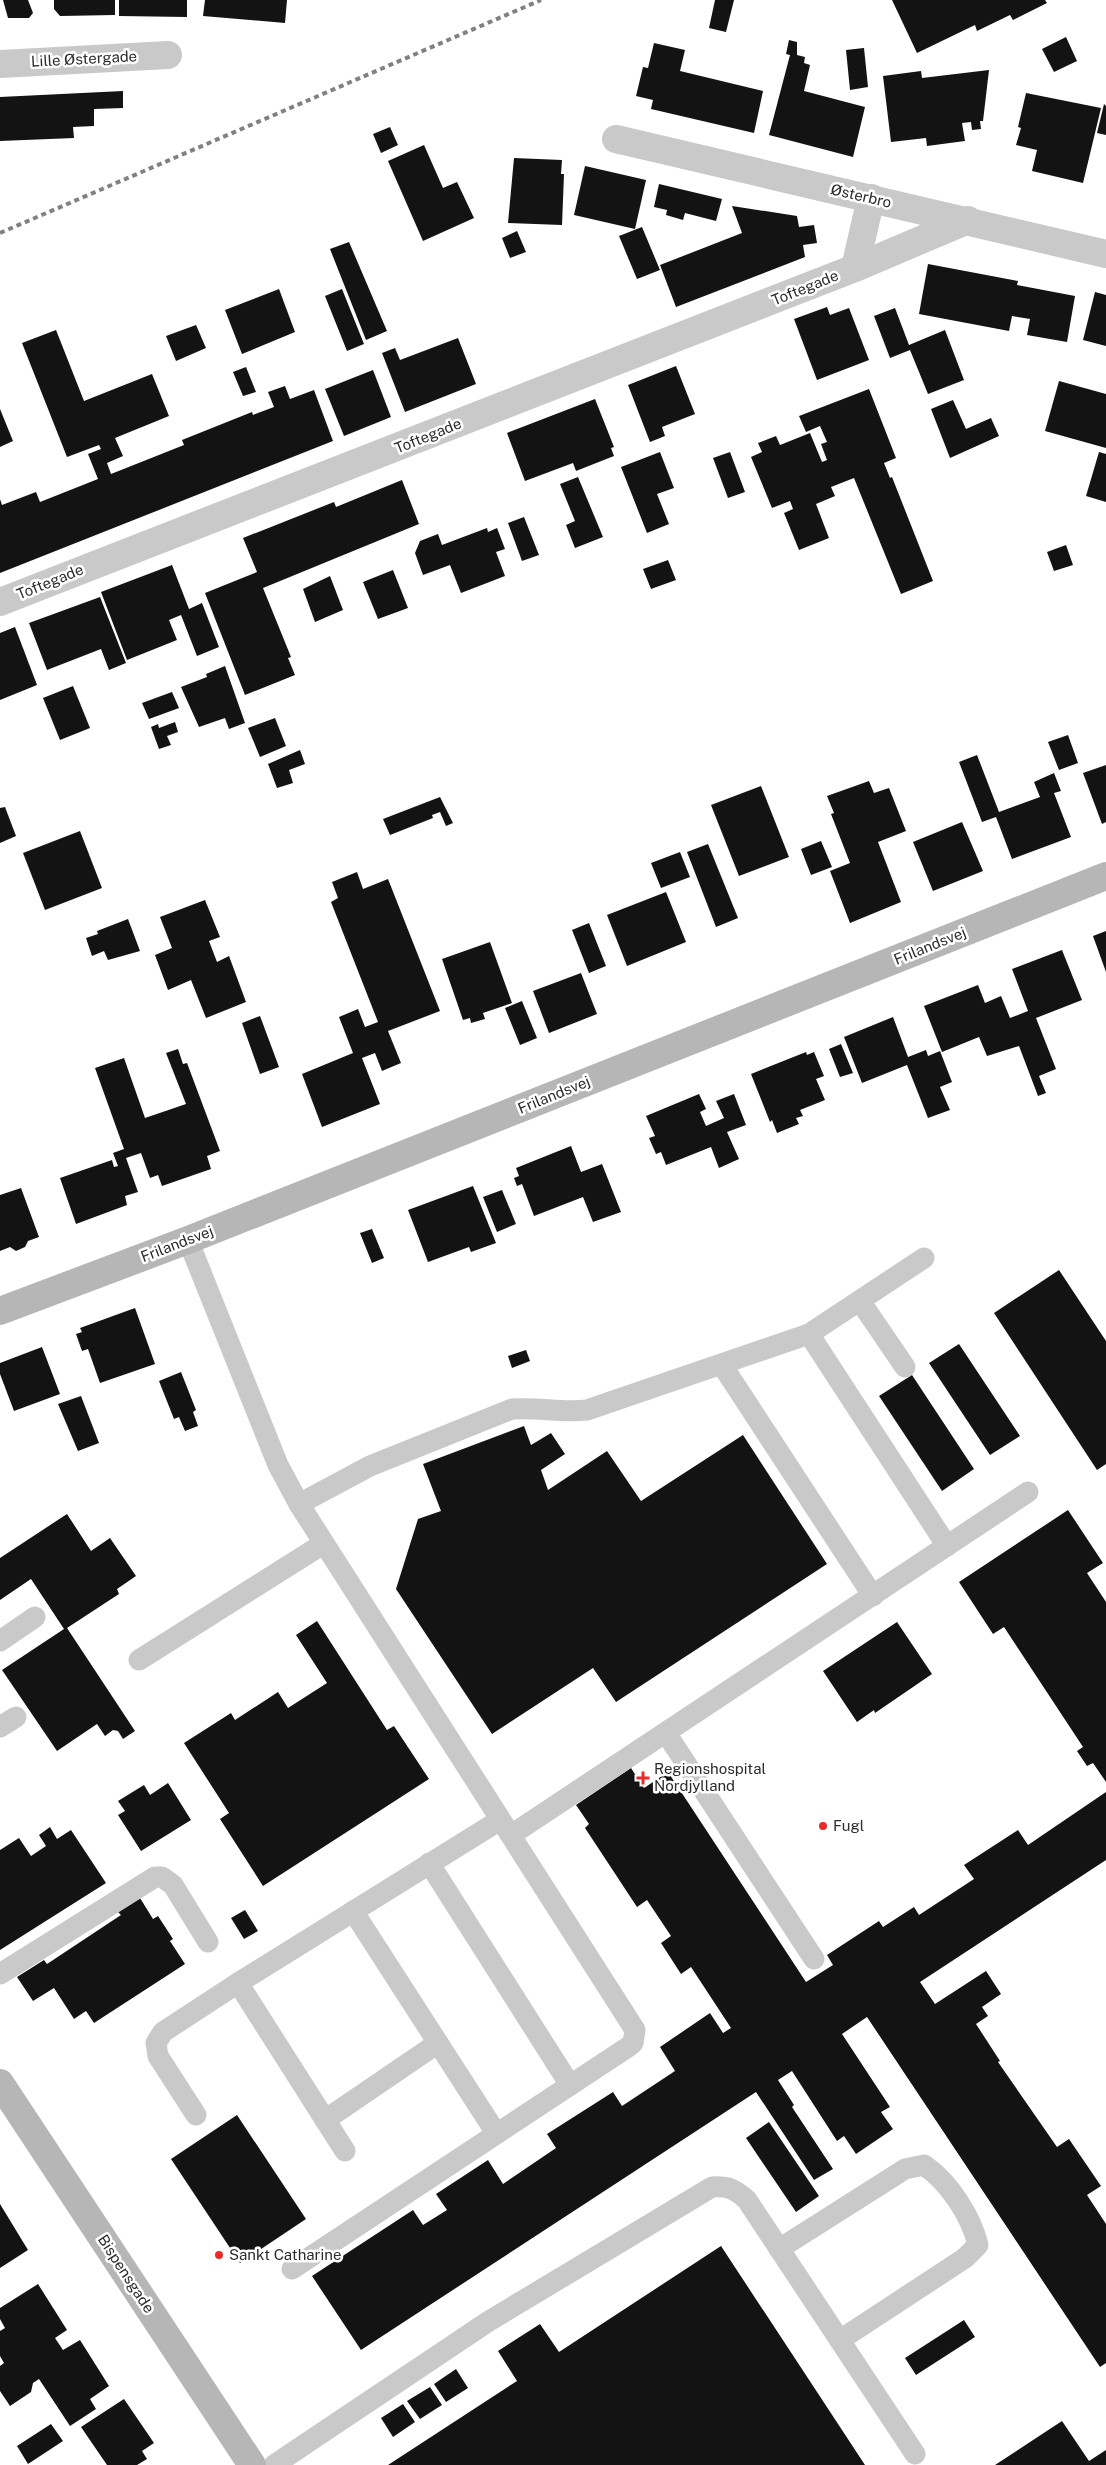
<svg xmlns="http://www.w3.org/2000/svg" width="1106" height="2465" font-family="'Public Sans',sans-serif">
	<style>
		.building { fill: #131313 }
		.lines { fill: none; stroke-linecap: round; stroke-linejoin: round }
		.lane { stroke: #c9c9c9; stroke-width: 21 }
		.street { stroke: #c9c9c9; stroke-width: 28 }
		.secondary { stroke: #b6b6b6; stroke-width: 28 }
		.rail { stroke: #818181; stroke-width: 4; stroke-dasharray: 5 4; stroke-linecap: butt }
		.poi-dot { fill: #e72c2a; stroke: #fff; stroke-width: 2 }
		.labels { text-anchor: middle; stroke-width: 5; stroke-linejoin: round; paint-order: stroke }
		.street-label { font-size: 15px; fill: #2c2c2c; stroke: #fff }
		.poi-label { font-size: 15px; fill: #2c2c2c; stroke: #fff; text-anchor: start }
	</style>
	<rect width="100%" height="100%" fill="#fff"/>
	<g class="building">
		<path d="M3,0H28L33,13L29,18H8Z"/>
		<path d="M54,0H115V15L60,16L54,9Z"/>
		<path d="M119,0H187V17L119,16Z"/>
		<path d="M205,0H287L285,23L203,16Z"/>
		<path d="M715,0H734L726,32L709,28Z"/>
		<path d="M892,0H1045L1047,3L1013,20L1010,15L977,31L975,25L917,53Z"/>
		<path d="M1066,37L1077,61L1054,72L1042,49Z"/>
		<path d="M789,40L797,42V55L805,57L804,63L810,65L804,91L865,107L853,157L769,135L790,55L786,54Z"/>
		<path d="M654,43L685,50L680,71L763,91L754,133L651,109L653,100L636,96L643,67L648,68Z"/>
		<path d="M864,48L868,87L850,90L846,50Z"/>
		<path d="M989,70L983,121H980L981,129L972,130L971,122L962,123L965,141L927,146L926,138L891,142L883,76L921,71L922,78Z"/>
		<path d="M123,91V108L94,109V126L73,127L74,138L0,141V97Z"/>
		<path d="M1026,93L1101,108L1083,183L1032,171L1037,150L1016,145L1021,128L1018,127Z"/>
		<path d="M1104,104L1106,106V135L1097,133Z"/>
		<path d="M390,127L398,145L381,153L373,134Z"/>
		<path d="M424,145L443,188L457,182L474,218L423,241L388,161Z"/>
		<path d="M514,158L562,160L561,174H564L562,225L508,223Z"/>
		<path d="M585,166L646,180L635,229L574,215Z"/>
		<path d="M659,184L722,199L716,221L685,213L683,220L666,215L667,210L654,207Z"/>
		<path d="M732,206L797,216L799,227L814,225L817,243L803,245L805,257L676,307L660,265L742,233Z"/>
		<path d="M642,227L660,270L637,279L619,236Z"/>
		<path d="M517,231L526,252L510,258L502,238Z"/>
		<path d="M349,242L387,331L366,340L330,249Z"/>
		<path d="M928,264L1018,281L1017,285L1075,296L1067,342L1027,335L1030,319L1012,316L1009,331L919,314Z"/>
		<path d="M279,289L295,332L242,354L225,310Z"/>
		<path d="M342,289L364,344L347,351L325,296Z"/>
		<path d="M1095,292L1106,295V346L1083,340Z"/>
		<path d="M827,307L830,315L849,308L869,360L817,380L794,319Z"/>
		<path d="M895,308L909,345L945,330L964,380L928,394L910,350L890,358L874,316Z"/>
		<path d="M196,325L206,348L176,361L166,336Z"/>
		<path d="M56,330L84,401L152,374L169,416L115,438L123,456L107,463L111,474L184,445L182,440L252,412L253,415L274,407L268,392L285,386L290,399L314,390L333,441L0,573V499L2,505L36,492L40,502L98,479L88,454L101,449L99,445L67,457L22,343Z"/>
		<path d="M458,338L476,384L405,412L382,353L395,348L400,360Z"/>
		<path d="M676,366L695,414L662,427L665,436L650,442L628,385Z"/>
		<path d="M246,367L256,392L243,396L233,372Z"/>
		<path d="M373,370L391,417L344,436L325,389Z"/>
		<path d="M1059,381L1106,394V448L1045,431Z"/>
		<path d="M869,389L896,458L884,463L890,478L892,477L933,581L901,594L854,478L831,487L835,496L816,504L829,538L799,550L784,513L793,509L790,501L772,508L751,457L762,452L758,443L776,436L780,445L810,433L822,462L827,460L821,444L827,442L820,426L806,432L799,416Z"/>
		<path d="M595,399L614,447L611,448L614,456L576,471L573,463L525,481L507,433Z"/>
		<path d="M953,400L966,429L991,418L999,436L950,458L931,409Z"/>
		<path d="M0,409L13,441L0,447Z"/>
		<path d="M660,452L674,488L657,494L669,524L647,533L621,467Z"/>
		<path d="M730,452L745,492L728,498L713,458Z"/>
		<path d="M1099,452L1106,454V502L1086,496Z"/>
		<path d="M578,477L603,537L575,548L566,525L575,521L560,484Z"/>
		<path d="M402,480L419,524L263,588L291,657L288,658L295,675L245,695L205,593L257,572L243,538L334,502L336,507Z"/>
		<path d="M524,517L539,555L522,561L508,523Z"/>
		<path d="M487,528L488,532L497,528L505,549L496,552L505,576L461,593L450,565L423,575L415,553L420,541L438,534L442,545Z"/>
		<path d="M1066,545L1073,565L1054,571L1047,552Z"/>
		<path d="M668,560L676,580L651,589L643,569Z"/>
		<path d="M172,565L189,609L202,603L219,647L197,656L181,615L169,620L177,640L127,660L101,592Z"/>
		<path d="M393,570L408,608L378,619L363,582Z"/>
		<path d="M330,576L343,610L315,622L303,589Z"/>
		<path d="M100,597L126,663L109,670L101,649L47,670L29,623Z"/>
		<path d="M15,627L37,685L0,700V633Z"/>
		<path d="M225,666L245,723L229,729L225,718L199,727L181,687L207,677L206,674Z"/>
		<path d="M73,686L90,728L60,740L43,698Z"/>
		<path d="M172,692L179,708L149,719L142,703Z"/>
		<path d="M275,718L286,746L260,757L248,728Z"/>
		<path d="M175,722L178,732L167,736L171,745L159,749L151,727L158,724L159,728Z"/>
		<path d="M1068,735L1078,763L1059,770L1048,742Z"/>
		<path d="M300,750L305,764L289,770L293,783L277,788L268,764Z"/>
		<path d="M977,755L999,812L1040,797L1034,782L1054,773L1061,791L1054,793L1071,837L1012,859L996,817L982,822L959,762Z"/>
		<path d="M1106,765V822L1102,824L1083,773Z"/>
		<path d="M869,781L874,793L889,788L906,831L878,842L901,902L850,923L830,871L850,863L831,814L834,813L827,796Z"/>
		<path d="M761,786L789,857L739,876L711,805Z"/>
		<path d="M440,797L453,823L446,826L440,812L432,815L433,818L390,835L383,819Z"/>
		<path d="M5,807L16,836L0,843V808Z"/>
		<path d="M962,822L983,871L933,891L913,842Z"/>
		<path d="M80,831L102,888L45,910L23,853Z"/>
		<path d="M821,841L832,867L811,875L801,849Z"/>
		<path d="M708,844L738,918L716,927L687,852Z"/>
		<path d="M680,852L690,877L661,888L651,863Z"/>
		<path d="M357,872L363,889L388,879L440,1011L388,1031L401,1063L382,1071L375,1053L362,1058L380,1104L322,1127L302,1074L353,1053L339,1017L358,1009L365,1027L378,1022L331,902L338,898L332,882Z"/>
		<path d="M666,892L686,942L627,966L607,915Z"/>
		<path d="M205,900L220,937L209,941L217,962L229,956L246,1002L206,1018L191,980L168,990L155,955L172,948L160,917Z"/>
		<path d="M128,919L140,951L108,960L104,951L92,956L86,938L98,934L97,931Z"/>
		<path d="M589,923L606,966L589,973L572,930Z"/>
		<path d="M1106,931V972L1093,936Z"/>
		<path d="M490,942L512,1003L483,1013L485,1019L471,1023L470,1018L463,1020L442,959Z"/>
		<path d="M1062,950L1082,1000L1036,1018L1056,1069L1039,1076L1046,1093L1038,1096L1019,1046L987,1056L979,1037L942,1052L924,1006L978,985L985,1003L1001,996L1010,1018L1028,1011L1012,969Z"/>
		<path d="M581,973L597,1014L549,1033L533,991Z"/>
		<path d="M522,1001L537,1038L520,1045L505,1008Z"/>
		<path d="M260,1016L279,1067L260,1074L242,1023Z"/>
		<path d="M893,1017L908,1057L926,1050L928,1056L940,1051L952,1082L940,1087L950,1110L928,1118L907,1065L862,1083L844,1037Z"/>
		<path d="M841,1044L853,1073L840,1077L829,1049Z"/>
		<path d="M178,1049L183,1064L187,1063L220,1151L207,1156L211,1169L162,1186L158,1175L150,1178L141,1153L126,1158L138,1192L125,1196L127,1205L76,1224L60,1178L112,1160L114,1167L118,1166L113,1153L124,1149L95,1068L124,1058L145,1118L186,1104L166,1053Z"/>
		<path d="M806,1052L807,1055L814,1052L824,1076L816,1079L825,1100L800,1110L803,1116L796,1118L799,1124L777,1133L772,1120L770,1122L751,1074Z"/>
		<path d="M699,1094L706,1109L700,1112L706,1126L724,1118L716,1101L734,1094L746,1125L727,1132L739,1159L719,1168L711,1147L666,1165L661,1152L656,1154L649,1138L655,1136L646,1116Z"/>
		<path d="M571,1146L581,1172L602,1164L621,1212L593,1222L583,1197L534,1216L522,1184L517,1186L514,1178L519,1176L516,1168Z"/>
		<path d="M473,1186L496,1243L471,1252L469,1247L428,1262L408,1210Z"/>
		<path d="M21,1188L39,1237L28,1241L25,1247L16,1251L10,1247L0,1251V1195Z"/>
		<path d="M502,1190L516,1224L497,1232L483,1197Z"/>
		<path d="M372,1229L384,1258L372,1263L360,1233Z"/>
		<path d="M1059,1270L1106,1341V1464L1097,1470L994,1313Z"/>
		<path d="M135,1308L155,1364L100,1383L88,1349L82,1351L76,1334L82,1332L80,1328Z"/>
		<path d="M959,1344L1020,1436L990,1455L929,1363Z"/>
		<path d="M42,1347L60,1394L14,1411L0,1374V1363Z"/>
		<path d="M526,1350L530,1361L512,1368L508,1356Z"/>
		<path d="M181,1372L196,1410L193,1412L198,1426L185,1431L179,1417L174,1419L159,1381Z"/>
		<path d="M912,1375L974,1469L942,1491L879,1396Z"/>
		<path d="M81,1396L99,1443L78,1451L58,1404Z"/>
		<path d="M524,1426L531,1445L551,1433L565,1454L541,1470L548,1490L607,1451L641,1501L743,1435L827,1564L616,1702L593,1668L492,1734L396,1589L418,1519L441,1511L423,1464Z"/>
		<path d="M1068,1510L1103,1563L1087,1573L1106,1602V1782L1093,1763L1087,1766L1077,1751L1083,1747L1004,1627L993,1634L959,1582Z"/>
		<path d="M67,1514L91,1551L110,1538L136,1576L117,1589L119,1594L67,1628L135,1731L123,1739L118,1731L113,1730L105,1736L97,1724L57,1751L2,1670L64,1629L31,1579L0,1600V1558Z"/>
		<path d="M317,1621L387,1730L394,1726L429,1779L263,1886L220,1819L229,1813L184,1743L231,1713L235,1720L278,1692L288,1708L327,1683L296,1635Z"/>
		<path d="M897,1622L932,1674L875,1713L874,1710L857,1722L823,1671Z"/>
		<path d="M631,1768L644,1788L668,1772L806,1982L833,1965L827,1955L879,1921L883,1927L914,1907L919,1915L974,1879L964,1865L1018,1830L1028,1845L1106,1792V1860L920,1982L935,2004L986,1971L1001,1994L982,2007L988,2016L976,2024L1000,2061L998,2062L1057,2147L1069,2139L1101,2186L1087,2195L1106,2224V2363L1100,2367L867,2017L842,2034L890,2107L881,2112L893,2129L856,2154L844,2136L837,2141L792,2071L778,2080L794,2105L792,2107L833,2169L814,2180L756,2092L361,2350L312,2276L413,2210L423,2225L447,2210L436,2194L488,2160L503,2184L556,2148L547,2134L613,2092L622,2106L675,2071L660,2047L710,2013L723,2033L731,2028L691,1967L681,1974L661,1943L671,1936L647,1900L637,1907L585,1828L589,1824L576,1805Z"/>
		<path d="M168,1783L191,1820L141,1851L118,1815L125,1811L118,1801L144,1785L150,1795Z"/>
		<path d="M50,1827L57,1839L71,1830L106,1883L0,1950V1850L19,1838L31,1856L46,1846L39,1835Z"/>
		<path d="M140,1898L153,1919L158,1916L173,1939L170,1941L185,1964L94,2023L86,2011L74,2019L54,1988L33,2001L17,1977L44,1960L47,1964L121,1915L118,1912Z"/>
		<path d="M245,1910L258,1931L244,1939L231,1918Z"/>
		<path d="M237,2115L306,2219L240,2263L171,2159Z"/>
		<path d="M769,2122L819,2196L796,2212L746,2138Z"/>
		<path d="M0,2204L28,2250L0,2268Z"/>
		<path d="M721,2246L865,2465H388L517,2381L498,2351L540,2324L559,2352Z"/>
		<path d="M38,2284L67,2330L55,2338L63,2350L80,2340L109,2386L90,2399L96,2409L70,2426L39,2379L33,2383L31,2392L10,2406L0,2391V2366L4,2363L0,2356V2331L5,2328L0,2319V2308Z"/>
		<path d="M964,2320L975,2337L916,2375L905,2358Z"/>
		<path d="M456,2369L468,2388L446,2402L434,2384Z"/>
		<path d="M430,2387L442,2405L420,2419L407,2401Z"/>
		<path d="M124,2399L154,2443L142,2451L147,2459L137,2465H107L81,2427Z"/>
		<path d="M403,2404L415,2422L393,2437L381,2418Z"/>
		<path d="M1062,2421L1089,2461L1106,2450V2465H995Z"/>
		<path d="M51,2424L63,2441L28,2464L17,2446Z"/>
	</g>
	<g class="lines">
		<g class="lane">
			<path d="M188,1240L278,1465L299,1504L635,2030L633,2043L628,2047L292,2269"/>
			<path d="M860,1301L905,1367"/>
			<path d="M809,1334L947,1546"/>
			<path d="M722,1365L873,1596"/>
			<path d="M299,1504L370,1466L512,1409C538,1407 562,1413 587,1410L809,1334L924,1258"/>
			<path d="M0,1641L35,1617"/>
			<path d="M139,1660L323,1544"/>
			<path d="M0,1727L16,1717"/>
			<path d="M666,1733L814,1959"/>
			<path d="M511,1835L1028,1492"/>
			<path d="M429,1863L570,2085"/>
			<path d="M353,1911L496,2133"/>
			<path d="M0,1974L155,1877H162L173,1885L208,1942"/>
			<path d="M196,2115L158,2056L156,2043L163,2032L238,1983"/>
			<path d="M325,2120L438,2043"/>
			<path d="M345,2151L238,1983L500,1820"/>
			<path d="M779,2249L905,2169L924,2165C949,2182 971,2216 978,2245L965,2258L840,2340"/>
			<path d="M274,2465L489,2321L712,2187C728,2186 735,2189 747,2200L915,2454"/>
		</g>
		<g class="street">
			<path d="M0,64L168,55"/>
			<path d="M616,139L1106,254"/>
			<path d="M855,268L871,198"/>
			<path d="M0,602L855,268L968,220"/>
		</g>
		<g class="secondary">
			<path d="M0,1311L188,1240L1106,876"/>
			<path d="M0,2083L252,2465"/>
		</g>
		<path class="rail" d="M0,233L541,0"/>
	</g>
	<g class="poi-dot">
		<path d="M640.5 1770.5h5v5h5v5h-5v5h-5v-5h-5v-5h5z"/>
		<circle cx="823" cy="1826" r="5"/>
		<circle cx="219" cy="2255" r="5"/>
	</g>
	<g class="labels">
		<g class="street-label">
			<text transform="translate(84 59) rotate(-3)" y="5">Lille Østergade</text>
			<text transform="translate(861 196) rotate(13)" y="5">Østerbro</text>
			<text transform="translate(805 288) rotate(-22)" y="5">Toftegade</text>
			<text transform="translate(428 436) rotate(-22)" y="5">Toftegade</text>
			<text transform="translate(50 582) rotate(-22)" y="5">Toftegade</text>
			<text transform="translate(930 946) rotate(-22)" y="5">Frilandsvej</text>
			<text transform="translate(554 1095) rotate(-22)" y="5">Frilandsvej</text>
			<text transform="translate(177 1244) rotate(-21)" y="5">Frilandsvej</text>
			<text transform="translate(126 2274) rotate(57)" y="5">Bispensgade</text>
		</g>
		<g class="poi-label">
			<text x="654" y="1774">Regionshospital<tspan x="654" dy="17">Nordjylland</tspan></text>
			<text x="833" y="1831">Fugl</text>
			<text x="229" y="2260">Sankt Catharine</text>
		</g>
	</g>
</svg>
